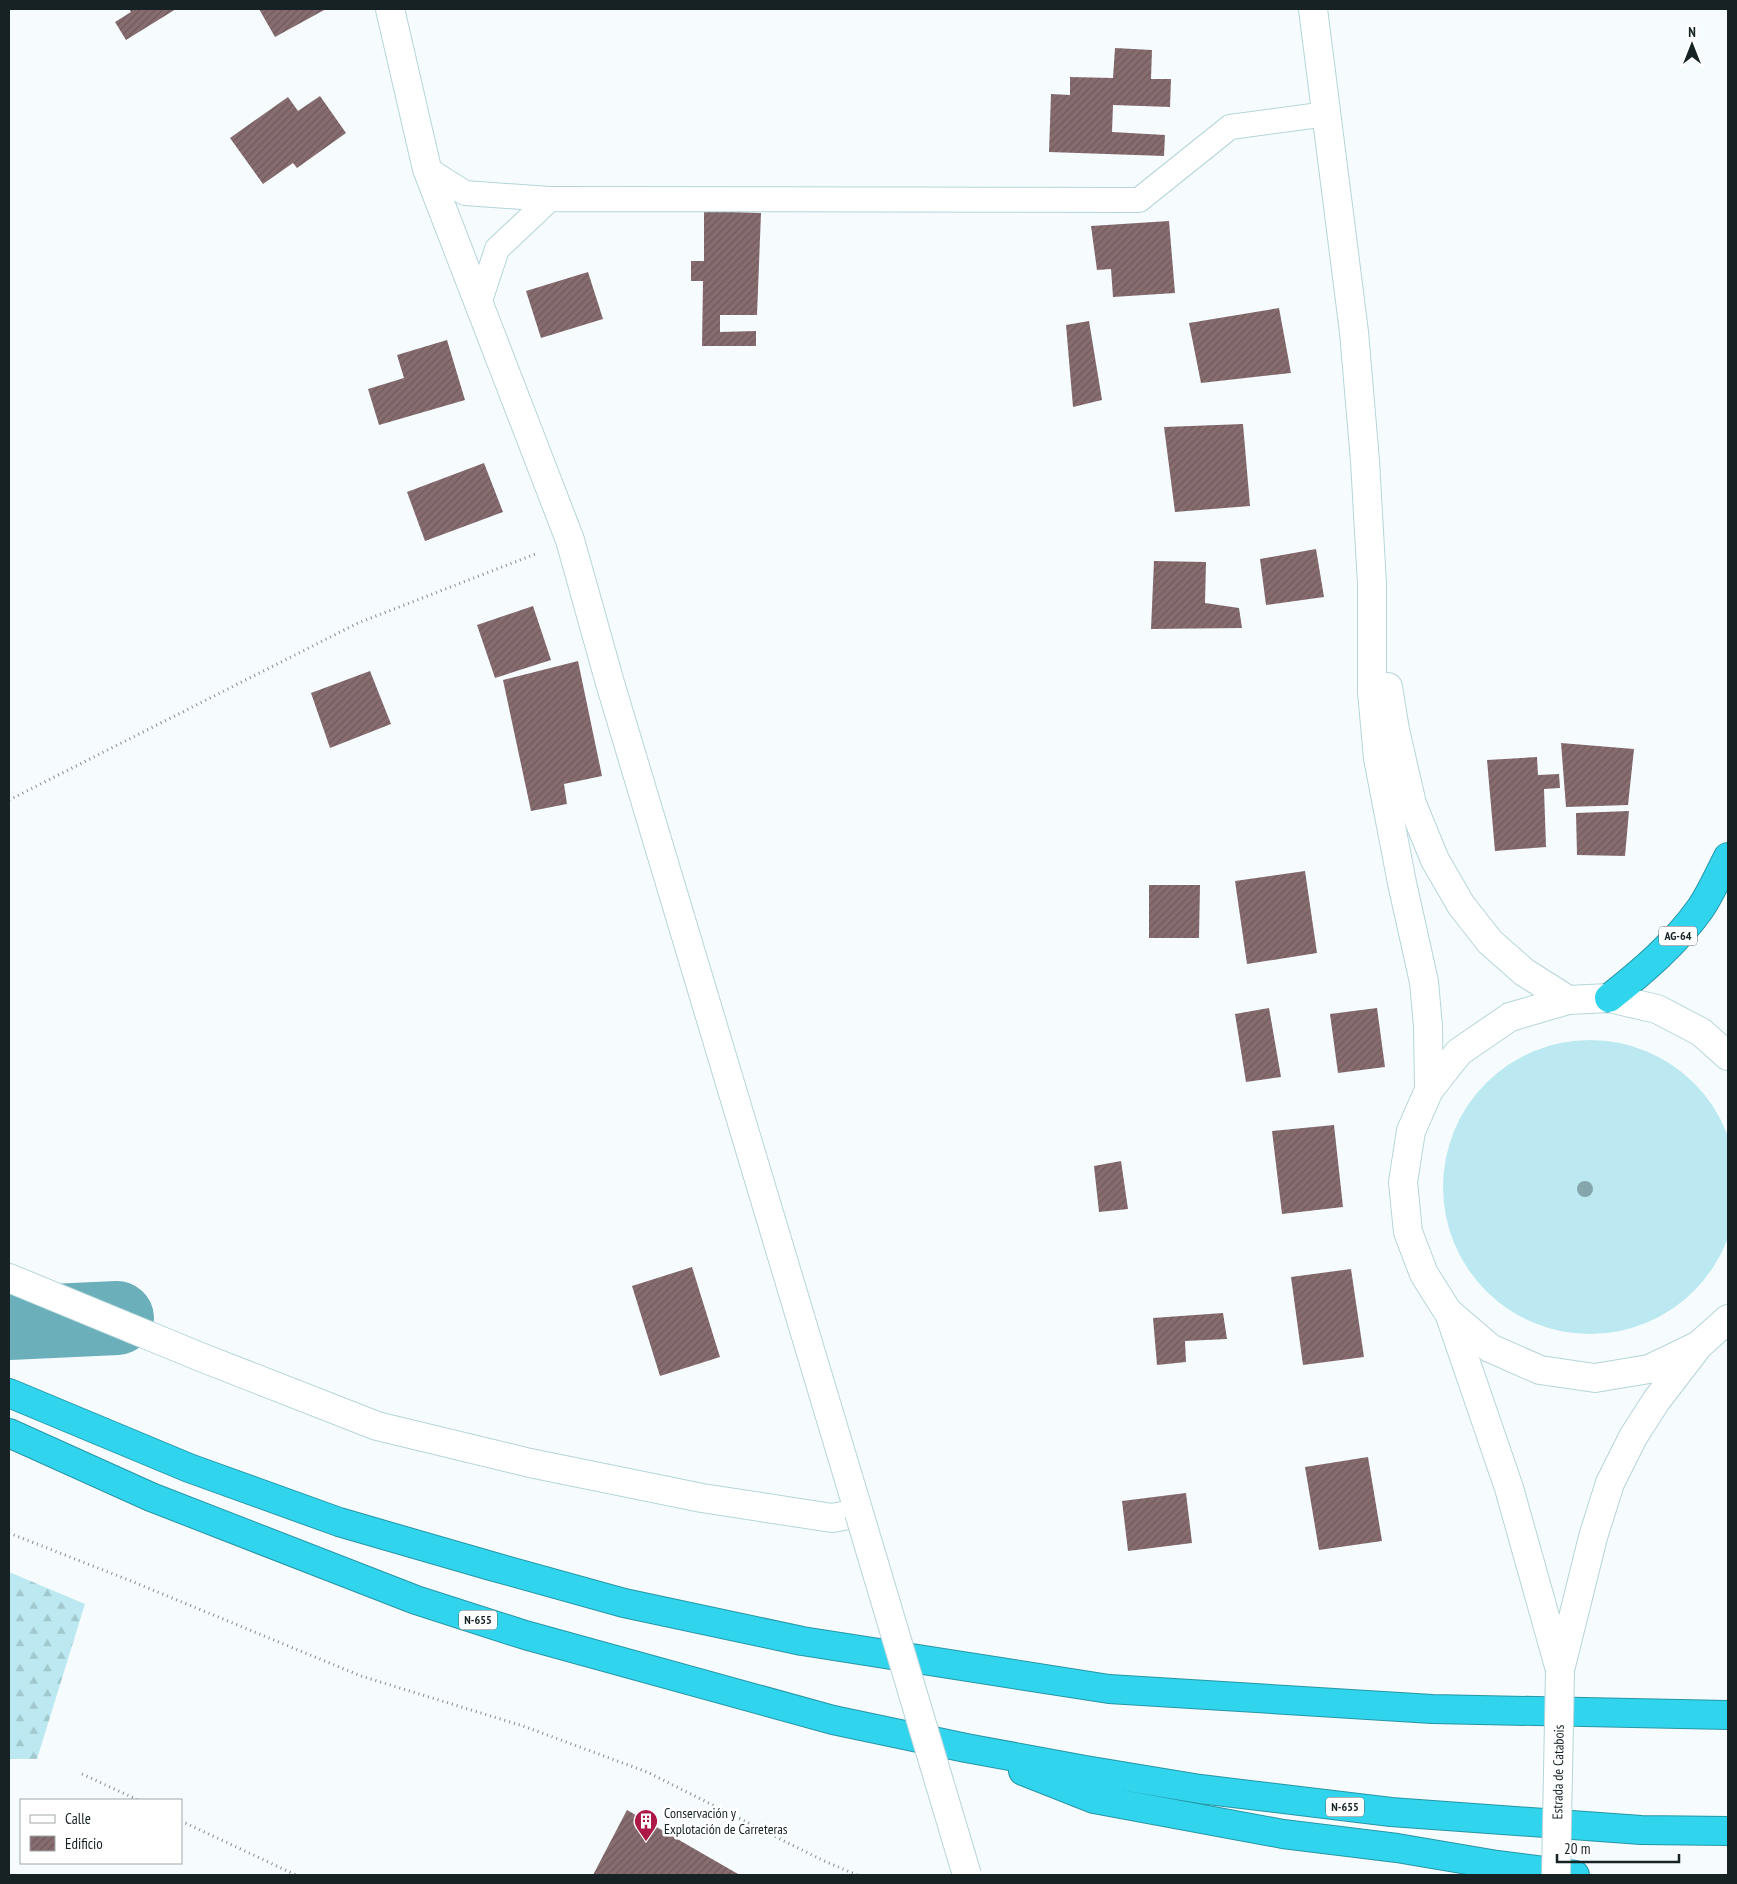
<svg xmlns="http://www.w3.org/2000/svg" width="1737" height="1884" font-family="'PT Sans Narrow',sans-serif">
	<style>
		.green { fill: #bce9f1 }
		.forest { fill: url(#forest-firs) }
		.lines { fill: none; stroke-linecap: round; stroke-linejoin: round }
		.river { stroke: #6bafbb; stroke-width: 74 }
		.building { fill: url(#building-hatch) }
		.lane-casing { stroke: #b5d5da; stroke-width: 26 }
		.street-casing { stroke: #b5d5da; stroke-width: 30 }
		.secondary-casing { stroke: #b5d5da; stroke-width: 30 }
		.highway-casing { stroke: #2796a7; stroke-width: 30 }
		.path { stroke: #848d8f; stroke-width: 3; stroke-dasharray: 1 4; stroke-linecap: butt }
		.lane { stroke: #fff; stroke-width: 24 }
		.street { stroke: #fff; stroke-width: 28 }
		.secondary { stroke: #fff; stroke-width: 28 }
		.highway { stroke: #30d4ed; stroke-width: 28 }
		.street-bridge-casing { stroke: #b5d5da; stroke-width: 30; stroke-linecap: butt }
		.secondary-bridge-casing { stroke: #b5d5da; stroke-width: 30; stroke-linecap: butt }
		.street-bridge { stroke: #fff; stroke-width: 28 }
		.secondary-bridge { stroke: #fff; stroke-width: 28 }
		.tree { fill: #84a6ac }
		.labels { text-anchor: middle; stroke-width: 5; stroke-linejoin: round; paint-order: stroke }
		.shield { fill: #fff; stroke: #5c6466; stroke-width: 1 }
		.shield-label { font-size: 12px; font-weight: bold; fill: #162224 }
		.street-label { font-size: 14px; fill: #162224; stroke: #fff }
		.poi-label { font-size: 14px; fill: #162224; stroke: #fff; text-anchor: start }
	</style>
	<defs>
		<pattern id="forest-firs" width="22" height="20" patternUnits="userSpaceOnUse" patternTransform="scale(1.25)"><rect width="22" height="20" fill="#bce9f1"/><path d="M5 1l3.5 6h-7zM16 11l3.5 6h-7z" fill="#a1c8ce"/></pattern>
		<pattern id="building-hatch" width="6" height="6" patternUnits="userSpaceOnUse" patternTransform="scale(1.25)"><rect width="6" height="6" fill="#886d70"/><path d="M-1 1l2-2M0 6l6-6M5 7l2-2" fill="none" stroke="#6e595c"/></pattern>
	</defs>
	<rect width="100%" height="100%" fill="#f6fcfe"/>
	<circle class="green" cx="1590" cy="1187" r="147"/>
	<path class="forest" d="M9,1572L85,1604L37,1759H9Z"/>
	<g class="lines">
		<path class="river" d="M9,1323L117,1318"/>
	</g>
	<g class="building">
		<path d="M129,9H176L126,40L115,22L131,12Z"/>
		<path d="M259,9H326L275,37Z"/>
		<path d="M1115,48L1152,50L1151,79H1171L1170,107L1113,105L1112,132L1165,135L1164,156L1049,152L1051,94L1070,95V77L1113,78Z"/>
		<path d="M320,96L346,133L297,168L293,163L263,184L230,138L288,97L298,111Z"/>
		<path d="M704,211L761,213L757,315H720V332L756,331V346H702L703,281H691V261H704Z"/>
		<path d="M1169,221L1175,293L1113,297L1111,269L1097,270L1091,226Z"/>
		<path d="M588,272L603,319L541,338L526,291Z"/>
		<path d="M1279,308L1291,373L1201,383L1189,323Z"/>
		<path d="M1089,321L1102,400L1073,407L1066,325Z"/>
		<path d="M447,340L465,400L379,425L368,389L404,378L397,355Z"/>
		<path d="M1243,424L1250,506L1175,512L1164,427Z"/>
		<path d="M484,463L503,512L425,541L407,492Z"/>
		<path d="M1316,549L1324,597L1266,605L1260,559Z"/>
		<path d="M1154,561L1206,562L1205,603L1239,608L1242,628L1151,629Z"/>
		<path d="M533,606L551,660L495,678L477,625Z"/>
		<path d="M578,661L602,776L564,784L567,804L531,811L503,680Z"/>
		<path d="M370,671L391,724L330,748L311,693Z"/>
		<path d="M1561,743L1634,749L1628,805L1566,807Z"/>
		<path d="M1537,757L1538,775L1559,774L1560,788L1544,789L1546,847L1495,851L1487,760Z"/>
		<path d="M1629,811L1625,856L1577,855L1576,813Z"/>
		<path d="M1305,871L1317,953L1247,964L1235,881Z"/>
		<path d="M1149,885H1200L1199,938H1149Z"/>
		<path d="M1269,1008L1281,1077L1246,1082L1235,1014Z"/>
		<path d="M1377,1008L1385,1067L1338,1073L1330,1014Z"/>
		<path d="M1334,1125L1343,1207L1282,1214L1272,1131Z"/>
		<path d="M1121,1161L1128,1209L1099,1212L1094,1166Z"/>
		<path d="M692,1267L720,1357L660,1376L632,1286Z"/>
		<path d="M1351,1269L1364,1357L1303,1365L1291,1277Z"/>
		<path d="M1223,1313L1227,1339L1185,1341L1186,1362L1157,1365L1153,1318Z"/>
		<path d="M1368,1457L1382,1541L1319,1550L1305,1467Z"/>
		<path d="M1186,1493L1192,1543L1128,1551L1122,1501Z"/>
		<path d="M627,1810L738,1874L737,1875H593Z"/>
	</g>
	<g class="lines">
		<g class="lane-casing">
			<g id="lane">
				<path d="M427,169L465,193L550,199"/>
				<path d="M479,304L497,249L550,199L1139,200L1230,127L1327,114"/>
			</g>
		</g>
		<g class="street-casing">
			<path id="street" d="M9,1278L198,1356L377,1426L530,1463L702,1498L832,1518L859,1513L610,683L570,540L427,169L390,9"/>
		</g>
		<g class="secondary-casing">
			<g id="secondary">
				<path d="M1313,9L1354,332L1365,461L1372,584V692L1378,758L1402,883L1424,982L1428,1026L1429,1090"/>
				<path d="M1388,687L1395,730L1412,804L1435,860L1461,905L1490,942L1524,972L1568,1000"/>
				<path d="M1728,1056L1701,1032L1657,1009L1609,998L1568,1000L1510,1017L1459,1052L1429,1090L1411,1131L1403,1182L1408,1232L1424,1274L1448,1312L1490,1348L1540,1370L1595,1378L1649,1369L1699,1345L1728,1319"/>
				<path d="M1449,1313L1509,1488L1560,1670"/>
				<path d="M1560,1670L1593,1537L1610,1483L1633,1437L1656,1401L1696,1349"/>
			</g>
		</g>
		<g class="highway-casing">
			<g id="highway">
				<path d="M1609,998C1642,972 1675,944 1700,909C1711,893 1719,874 1728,857"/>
				<path d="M9,1393L189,1468L339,1522L491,1566L624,1603L802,1641L1109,1689L1432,1709L1728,1715"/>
				<path d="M9,1433L151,1497L416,1600L525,1635L833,1720L966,1748L1085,1770L1200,1789L1391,1812L1641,1830L1728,1831"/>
				<path d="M1023,1771L1094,1799L1283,1834L1397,1848L1497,1865L1575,1875"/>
			</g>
		</g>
		<g class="path">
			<path d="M9,800L358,623L538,553"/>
			<path d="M9,1533L131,1581L361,1676L523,1726L647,1772L822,1860L857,1875"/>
			<path d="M82,1774L138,1800"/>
			<path d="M181,1821L296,1875"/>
		</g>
		<use href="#lane" class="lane"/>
		<use href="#street" class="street"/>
		<use href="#secondary" class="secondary"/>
		<use href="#highway" class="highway"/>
		<g class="street-bridge-casing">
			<path id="street-bridge" d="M859,1513L967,1875"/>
		</g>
		<g class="secondary-bridge-casing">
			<path id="secondary-bridge" d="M1556,1875L1560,1670"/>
		</g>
		<use href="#street-bridge" class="street-bridge"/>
		<use href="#secondary-bridge" class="secondary-bridge"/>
	</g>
	<circle class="tree" cx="1585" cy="1189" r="8"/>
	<defs>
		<g id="building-pin" transform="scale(1.25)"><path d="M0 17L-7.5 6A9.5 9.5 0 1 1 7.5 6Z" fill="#ac1947" stroke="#fff"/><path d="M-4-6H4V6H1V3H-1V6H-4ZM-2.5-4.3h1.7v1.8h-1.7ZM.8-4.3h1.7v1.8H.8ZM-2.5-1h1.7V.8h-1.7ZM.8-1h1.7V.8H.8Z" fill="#fff"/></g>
	</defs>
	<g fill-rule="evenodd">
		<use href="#building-pin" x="646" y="1821"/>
	</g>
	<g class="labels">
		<g class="shield">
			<rect x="1659" y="926.5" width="38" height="19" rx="4"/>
			<rect x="459" y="1610.5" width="38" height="19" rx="4"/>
			<rect x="1326" y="1797.5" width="38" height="19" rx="4"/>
		</g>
		<g class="shield-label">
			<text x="1678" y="940">AG-64</text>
			<text x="478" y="1624">N-655</text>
			<text x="1345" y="1811">N-655</text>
		</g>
		<g class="street-label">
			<text transform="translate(1558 1772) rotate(-89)" y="5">Estrada de Catabois</text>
		</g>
		<g class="poi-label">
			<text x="664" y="1818">Conservación y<tspan x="664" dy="16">Explotación de Carreteras</tspan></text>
		</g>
	</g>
	<rect width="1737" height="1884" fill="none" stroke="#162224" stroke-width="20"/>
	<rect x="20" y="1799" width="162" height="65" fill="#ffffff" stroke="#a2a7a7"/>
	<rect x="30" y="1815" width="25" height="8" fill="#ffffff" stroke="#a2a7a7"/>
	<text x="65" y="1824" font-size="15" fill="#162224">Calle</text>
	<rect x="30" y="1836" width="25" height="15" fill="url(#building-hatch)" stroke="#a2a7a7"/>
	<text x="65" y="1849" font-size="15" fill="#162224">Edificio</text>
	<g transform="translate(1692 45)" stroke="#ffffff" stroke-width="4" paint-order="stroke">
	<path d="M0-4L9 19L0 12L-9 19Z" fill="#162224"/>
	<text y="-8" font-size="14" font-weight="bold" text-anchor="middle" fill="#162224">N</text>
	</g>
	<path d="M1557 1854v8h122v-8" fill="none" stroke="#162224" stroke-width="2.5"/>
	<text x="1564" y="1854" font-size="15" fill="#162224" stroke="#ffffff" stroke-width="4" paint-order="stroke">20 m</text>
</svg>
